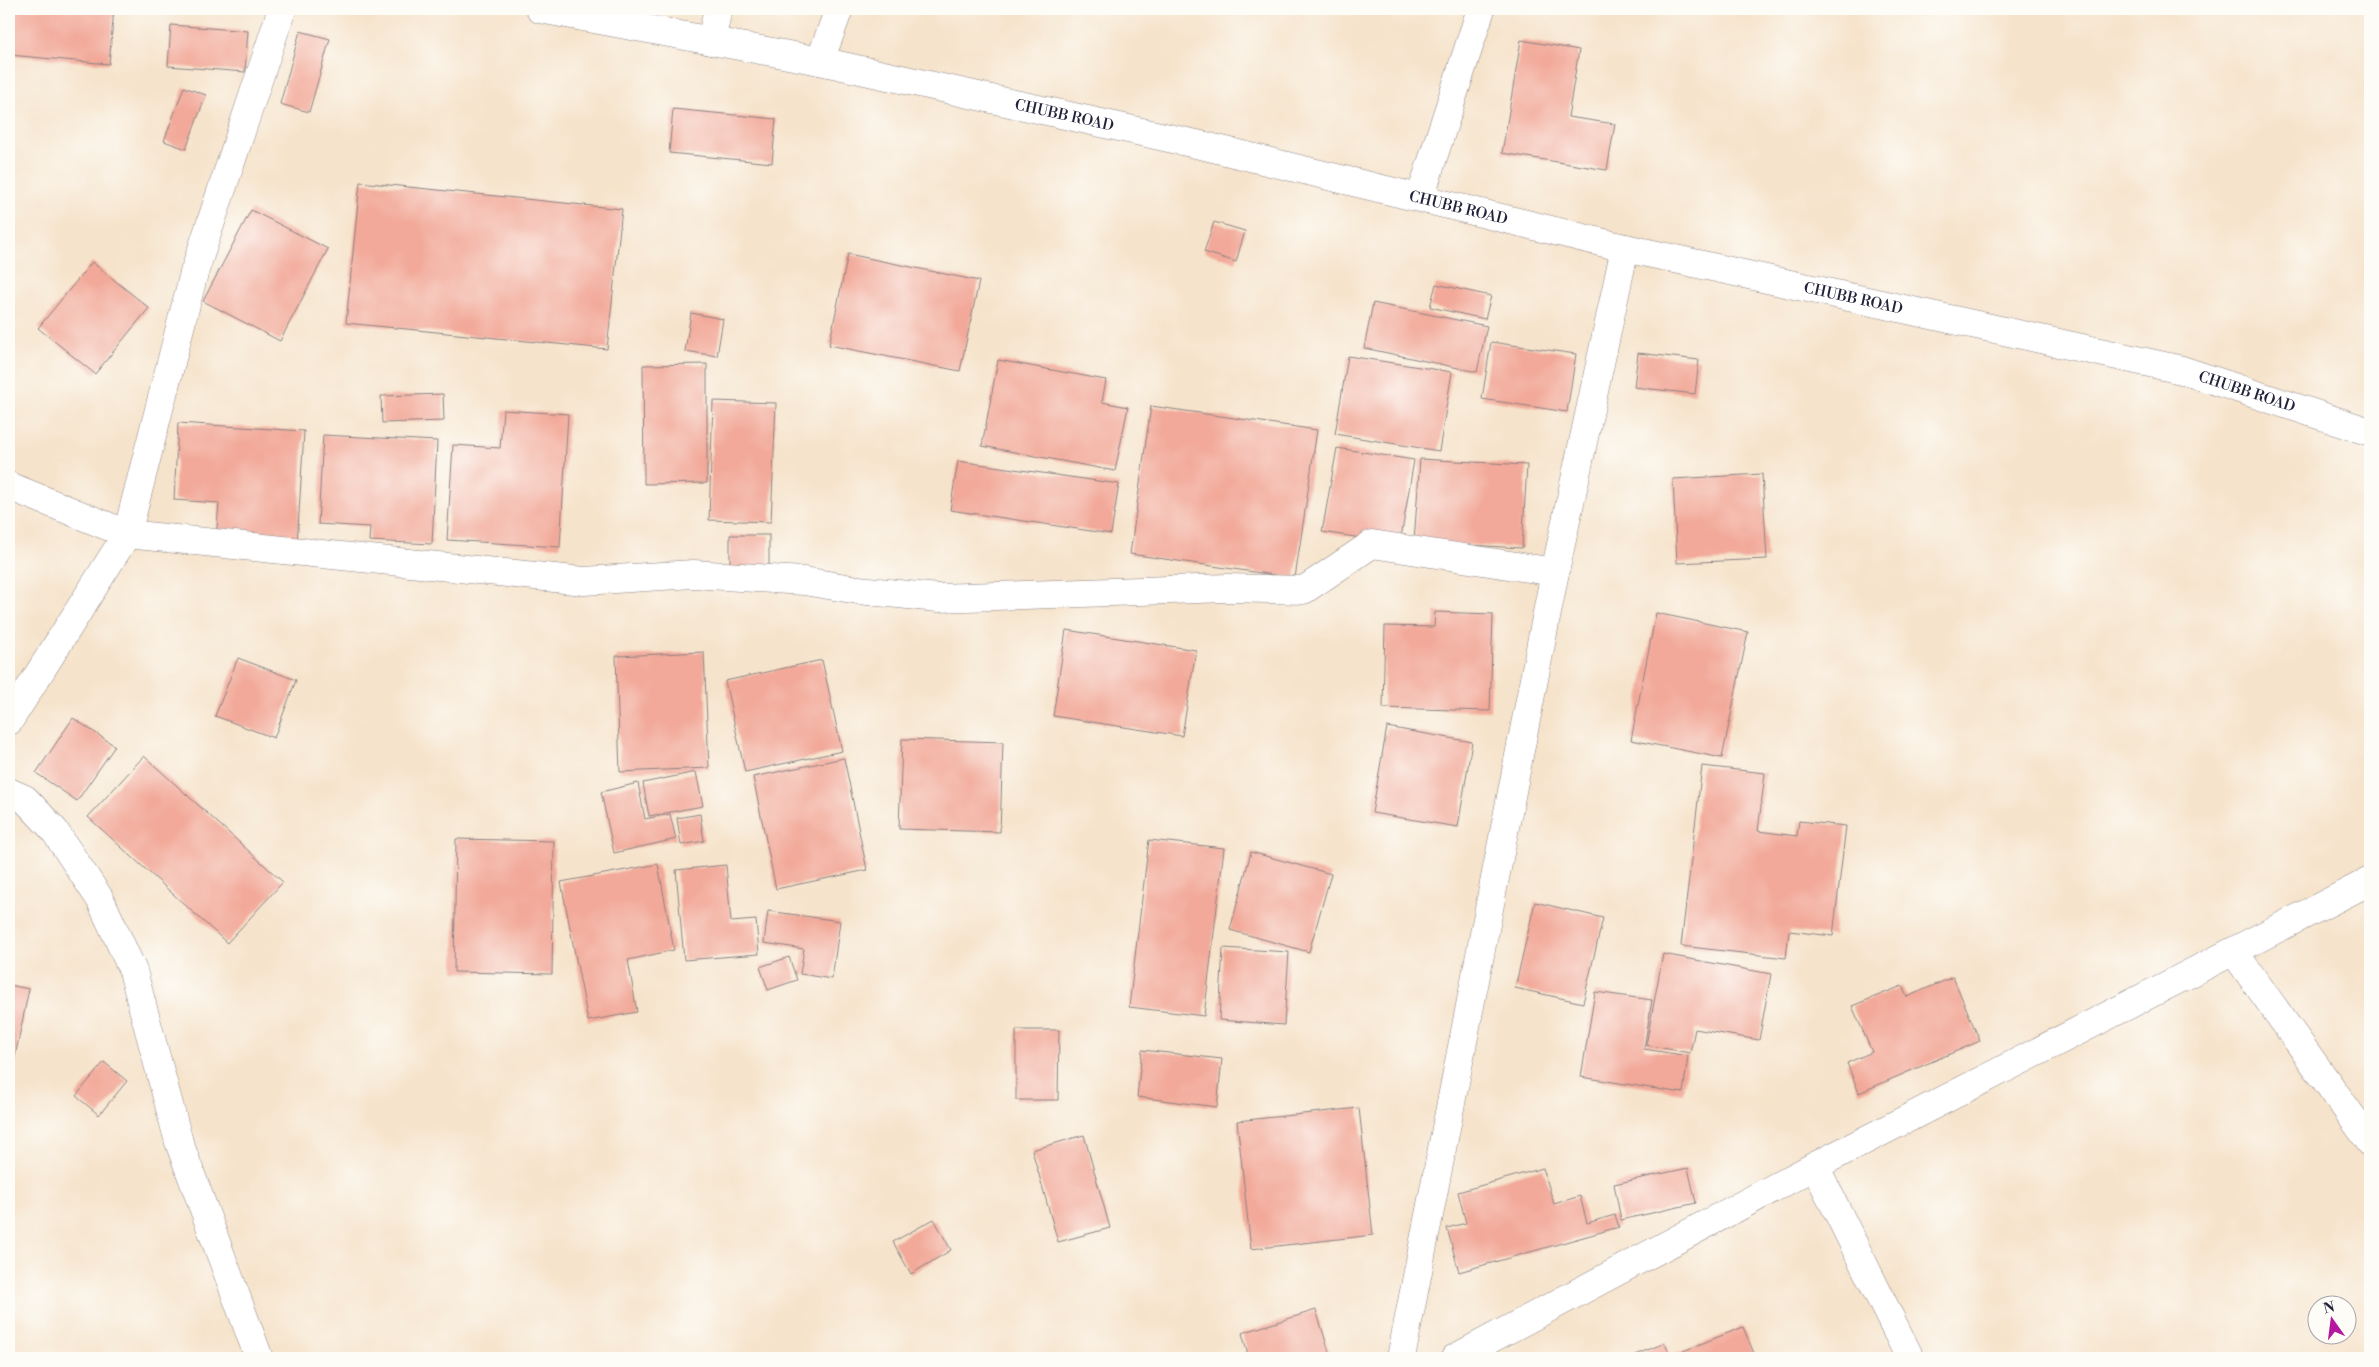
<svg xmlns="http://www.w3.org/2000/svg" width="2379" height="1367" font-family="'Libre Bodoni',serif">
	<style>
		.building { fill: #f2a999 }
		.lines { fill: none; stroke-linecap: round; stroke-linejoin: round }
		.street-casing { stroke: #8c8283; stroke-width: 29 }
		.secondary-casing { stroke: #8c8283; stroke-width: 29 }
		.street { stroke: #fff; stroke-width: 28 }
		.secondary { stroke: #fff; stroke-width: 28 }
		.labels { text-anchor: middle; stroke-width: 5; stroke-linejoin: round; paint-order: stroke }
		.street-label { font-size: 15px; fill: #22223b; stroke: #fdfcf7 }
	</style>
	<rect width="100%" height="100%" fill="#fdfcf7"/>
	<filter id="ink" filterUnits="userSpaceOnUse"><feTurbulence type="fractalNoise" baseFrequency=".02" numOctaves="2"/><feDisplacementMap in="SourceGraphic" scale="10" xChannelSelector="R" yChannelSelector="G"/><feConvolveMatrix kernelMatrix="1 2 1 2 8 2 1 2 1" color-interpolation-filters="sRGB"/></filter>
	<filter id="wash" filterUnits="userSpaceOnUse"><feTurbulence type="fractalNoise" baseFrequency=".0096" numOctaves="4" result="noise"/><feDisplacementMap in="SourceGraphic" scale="20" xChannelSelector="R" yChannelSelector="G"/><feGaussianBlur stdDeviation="1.12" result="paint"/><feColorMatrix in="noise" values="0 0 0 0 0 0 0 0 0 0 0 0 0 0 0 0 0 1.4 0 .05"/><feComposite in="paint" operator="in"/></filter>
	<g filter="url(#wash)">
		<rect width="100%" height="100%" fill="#f6e3cb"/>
		<g id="blocks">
			<g class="building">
				<path d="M9,9H114L109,64L9,55Z"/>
				<path d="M171,25L248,31L245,72L168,66Z"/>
				<path d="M300,31L330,39L309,112L280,104Z"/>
				<path d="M1521,40L1579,50L1568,117L1615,124L1607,170L1502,153Z"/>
				<path d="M184,87L206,95L186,149L164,141Z"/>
				<path d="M673,109L776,119L772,163L669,153Z"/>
				<path d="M360,182L622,209L607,349L346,323Z"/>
				<path d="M251,210L328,249L280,341L203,301Z"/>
				<path d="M1214,222L1245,231L1236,262L1204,252Z"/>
				<path d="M848,254L979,281L960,371L829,345Z"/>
				<path d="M92,262L149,308L95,374L38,328Z"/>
				<path d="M1436,284L1491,296L1485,319L1430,307Z"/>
				<path d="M1373,303L1487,326L1477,372L1364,348Z"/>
				<path d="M691,313L723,319L717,356L685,351Z"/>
				<path d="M1491,342L1576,354L1567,412L1482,399Z"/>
				<path d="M1638,353L1699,360L1695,394L1634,387Z"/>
				<path d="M1348,356L1452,372L1439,451L1335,434Z"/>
				<path d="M998,360L1106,380L1102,402L1128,407L1115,471L982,446Z"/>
				<path d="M707,364V483L644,484L643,365Z"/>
				<path d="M443,394L444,421L382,423L381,396Z"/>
				<path d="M713,401L776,403L771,522L709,520Z"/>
				<path d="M1151,406L1317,430L1295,578L1130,554Z"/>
				<path d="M503,410L568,414L560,547L447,540L453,445L500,448Z"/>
				<path d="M178,423L304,431L297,545L216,539L219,503L174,500Z"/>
				<path d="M323,435L437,441L432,544L369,541L370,527L318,524Z"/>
				<path d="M1337,448L1414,460L1400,544L1322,532Z"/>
				<path d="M1420,459L1527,465L1522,548L1414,542Z"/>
				<path d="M958,461L1119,484L1111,534L950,510Z"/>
				<path d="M1762,474L1767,559L1677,563L1673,479Z"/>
				<rect x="730" y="535" width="39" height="40"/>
				<path d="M1435,612L1493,614L1490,711L1383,708L1385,626L1434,627Z"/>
				<path d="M1656,613L1748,632L1722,758L1631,740Z"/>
				<path d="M1066,630L1196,650L1182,736L1053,716Z"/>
				<path d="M704,652L709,768L620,772L616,656Z"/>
				<path d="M238,658L296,680L274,738L215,716Z"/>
				<path d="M822,660L842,751L745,772L725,681Z"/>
				<path d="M73,718L115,746L77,801L36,773Z"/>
				<path d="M1387,727L1472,742L1458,827L1372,813Z"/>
				<path d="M902,739L1003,742L1000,832L899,829Z"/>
				<path d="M144,756L283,882L227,943L88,817Z"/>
				<path d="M844,758L867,870L776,889L753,777Z"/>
				<path d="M1702,766L1765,773L1758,831L1797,836L1799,821L1846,826L1833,936L1789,931L1786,958L1681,946Z"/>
				<path d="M696,772L703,806L649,816L643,783Z"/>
				<path d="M638,783L645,819L670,814L676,839L614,853L601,792Z"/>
				<path d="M700,814L704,841L681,845L677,818Z"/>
				<path d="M456,839L554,841L552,974L454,972Z"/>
				<path d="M1149,840L1224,848L1204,1016L1129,1007Z"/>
				<path d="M1251,852L1331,874L1309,952L1230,930Z"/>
				<path d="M658,864L674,950L628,960L637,1012L588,1021L561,882Z"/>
				<path d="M726,865L731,922L756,920L759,954L684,960L676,870Z"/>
				<path d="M1535,902L1603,918L1583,1003L1515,988Z"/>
				<path d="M768,911L840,921L832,979L800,974L804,949L764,943Z"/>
				<path d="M1223,948L1289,952L1284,1025L1219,1020Z"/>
				<path d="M1663,954L1771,974L1759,1040L1695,1029L1690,1053L1646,1045Z"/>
				<path d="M789,957L797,980L768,990L760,967Z"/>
				<path d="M1953,977L1980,1041L1859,1093L1847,1063L1872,1052L1852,1006L1902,986L1907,997Z"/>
				<path d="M9,985L29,989L10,1081H9Z"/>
				<path d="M1595,992L1652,1000L1644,1049L1688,1056L1683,1093L1581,1077Z"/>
				<path d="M1016,1030H1059L1058,1100H1016Z"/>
				<path d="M1142,1050L1222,1059L1217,1107L1137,1097Z"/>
				<path d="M104,1062L127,1081L99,1115L76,1096Z"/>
				<path d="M1359,1108L1373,1235L1251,1249L1237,1121Z"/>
				<path d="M1084,1135L1110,1228L1058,1242L1032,1150Z"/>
				<path d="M1543,1168L1554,1204L1580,1196L1587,1223L1615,1215L1619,1227L1459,1272L1447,1228L1466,1223L1458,1192Z"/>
				<path d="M1688,1168L1696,1203L1621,1220L1614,1184Z"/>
				<path d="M934,1219L951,1250L911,1274L893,1242Z"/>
				<path d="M1316,1310L1331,1358H1249L1242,1333Z"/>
				<path d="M1743,1327L1756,1358H1675L1673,1355Z"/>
				<path d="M1665,1343L1671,1358H1627Z"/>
			</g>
		</g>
	</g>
	<g filter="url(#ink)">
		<use href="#blocks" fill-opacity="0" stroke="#8c8283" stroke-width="1"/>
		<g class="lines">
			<g class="street-casing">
				<g id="street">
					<path d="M711,41L718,9"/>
					<path d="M820,61L839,9"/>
					<path d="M1420,198L1481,9"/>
					<path d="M9,486L127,534L584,581L693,574L804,581L858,590L938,598L1227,588L1304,590L1372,544L1555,572"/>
					<path d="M9,721L127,534L194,273L282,9"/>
					<path d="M9,792L25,799L54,830L100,899L133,971L179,1142L259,1358"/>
					<path d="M2234,952L2370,1142"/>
					<path d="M1815,1166L1910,1358"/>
					<path d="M1401,1358L1555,572L1625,248"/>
					<path d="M1455,1358L1815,1166L2370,881"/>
				</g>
			</g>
			<g class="secondary-casing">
				<g id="secondary">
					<path id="s1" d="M540,9L820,61L1205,146L1625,248L2182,370L2370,432"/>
				</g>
			</g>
			<use href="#street" class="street"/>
			<use href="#secondary" class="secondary"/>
		</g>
	</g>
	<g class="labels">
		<g class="street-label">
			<text dy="5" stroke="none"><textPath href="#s1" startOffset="535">CHUBB ROAD</textPath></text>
			<text dy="5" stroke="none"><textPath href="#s1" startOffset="940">CHUBB ROAD</textPath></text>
			<text dy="5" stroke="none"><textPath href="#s1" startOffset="1345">CHUBB ROAD</textPath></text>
			<text dy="5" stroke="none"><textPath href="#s1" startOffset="1750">CHUBB ROAD</textPath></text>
		</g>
	</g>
	<rect width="2379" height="1367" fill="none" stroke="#fdfcf7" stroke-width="30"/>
	<g transform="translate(2332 1320) rotate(346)"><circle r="24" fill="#fdfcf7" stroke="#a5a5ac"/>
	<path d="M0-4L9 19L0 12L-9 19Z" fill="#b5179e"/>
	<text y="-8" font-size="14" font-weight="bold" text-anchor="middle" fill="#22223b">N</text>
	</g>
</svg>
